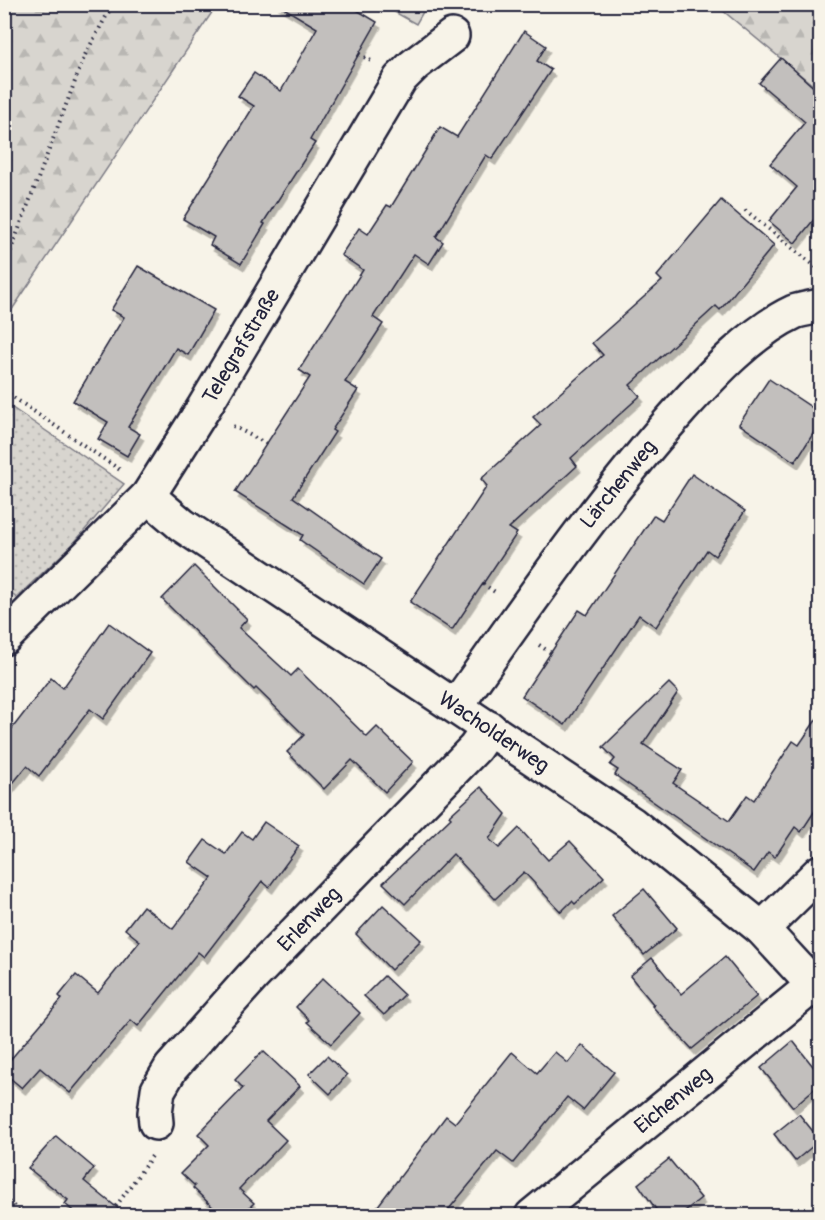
<svg xmlns="http://www.w3.org/2000/svg" width="825" height="1220" font-family="Pangolin,sans-serif">
	<style>
		.grass { fill: url(#grass-dots); stroke: #7d7c85; stroke-width: 1.5 }
		.forest { fill: url(#forest-firs); stroke: #7d7c85; stroke-width: 1.5 }
		.building { fill: #c2bfbd; stroke: #22223b; stroke-width: 1.5; filter: url(#shadow) }
		.lines { fill: none; stroke-linecap: round; stroke-linejoin: round }
		.minor-casing { stroke: #22223b; stroke-width: 38 }
		.path { stroke: #22223b; stroke-width: 4; stroke-dasharray: 1.5 4.5; stroke-linecap: butt }
		.minor { stroke: #f7f3e8; stroke-width: 33 }
		.labels { text-anchor: middle; stroke-width: 5; stroke-linejoin: round; paint-order: stroke }
		.street-label { font-size: 21px; fill: #22223b; stroke: #f7f3e8 }
	</style>
	<defs>
		<pattern id="grass-dots" width="8" height="8" patternUnits="userSpaceOnUse" patternTransform="scale(1.5)"><rect width="8" height="8" fill="#d8d5cf"/><path d="M2 2h.1M6 6h.1" fill="none" stroke="#b9b7b3" stroke-width="1.8" stroke-linecap="round"/></pattern>
		<pattern id="forest-firs" width="22" height="20" patternUnits="userSpaceOnUse" patternTransform="scale(1.5)"><rect width="22" height="20" fill="#d8d5cf"/><path d="M5 1l3.5 6h-7zM16 11l3.5 6h-7z" fill="#b9b7b3"/></pattern>
		<filter id="shadow"><feDropShadow dx="3.5" dy="6" stdDeviation="0" flood-color="#0004"/></filter>
	</defs>
	<rect width="100%" height="100%" fill="#f7f3e8"/>
	<filter id="ink" filterUnits="userSpaceOnUse"><feTurbulence type="fractalNoise" baseFrequency=".0167" numOctaves="2"/><feDisplacementMap in="SourceGraphic" scale="12" xChannelSelector="R" yChannelSelector="G"/><feConvolveMatrix kernelMatrix="1 2 1 2 8 2 1 2 1" color-interpolation-filters="sRGB"/></filter>
	<g filter="url(#ink)">
		<path class="grass" d="M5,403L124,484L73,544L16,598L5,586Z"/>
		<g class="forest">
			<path d="M5,4L217,5L5,320L4,5Z"/>
			<path d="M382,5L427,4V5L416,24Z"/>
			<path d="M716,5H820V91Z"/>
		</g>
		<g class="building">
			<path d="M277,4H347L377,22L310,140L315,143L263,223L265,224L241,264L210,245L214,237L183,219L254,106L238,96L254,73L281,91L317,28Z"/>
			<path d="M524,31L546,46L537,61L551,70L492,159L486,155L436,237L443,242L429,264L414,254L373,317L383,324L345,382L358,390L332,430L335,432L293,497L381,559L364,584L300,540L303,535L235,492L310,377L299,370L363,270L341,255L359,228L368,234L387,205L391,207L440,127L457,137Z"/>
			<path d="M781,58L820,93V212L795,243L769,221L797,187L770,164L805,122L759,83Z"/>
			<path d="M721,200L774,245L720,310L716,306L630,385L640,396L571,458L577,466L509,528L517,533L452,630L410,602L487,486L481,479L541,425L533,417L603,355L592,343L662,281L657,276Z"/>
			<path d="M138,266L214,310L188,355L176,348L128,427L140,434L127,456L98,439L108,422L73,401L124,317L111,310Z"/>
			<path d="M769,379L820,413V423L795,462L739,424Z"/>
			<path d="M692,474L745,511L715,556L707,550L656,627L639,615L565,725L522,696L579,610L587,615L654,515L662,520Z"/>
			<path d="M194,566L247,619L239,628L291,676L298,669L367,737L377,727L413,762L385,792L352,760L324,789L287,752L304,735L256,688L254,690L162,599Z"/>
			<path d="M109,623L150,653L103,719L90,709L39,776L27,766L4,794V739L51,678L63,688Z"/>
			<path d="M669,683L678,692L643,744L682,770L673,783L729,821L747,795L754,800L793,741L799,745L820,714V803L801,832L795,827L775,857L768,852L754,872L615,775L618,770L610,765L615,759L603,747Z"/>
			<path d="M481,787L506,814L489,839L499,848L519,828L548,860L570,841L604,877L575,904L572,901L561,912L524,872L495,899L453,854L405,904L383,883L451,818L449,816Z"/>
			<path d="M264,822L299,846L269,887L262,881L204,957L198,952L138,1026L131,1020L70,1093L40,1068L22,1088L4,1073V1067L62,999L59,996L76,975L98,993L140,941L125,929L143,906L173,929L212,878L189,862L205,840L226,854L242,832L252,839Z"/>
			<path d="M644,889L677,928L644,955L612,916Z"/>
			<path d="M383,905L421,940L391,970L356,934Z"/>
			<path d="M725,957L757,996L692,1049L652,1006L654,1005L630,976L652,958L681,994Z"/>
			<path d="M384,976L404,995L384,1015L364,996Z"/>
			<path d="M323,978L360,1013L331,1044L307,1022L309,1020L296,1007Z"/>
			<path d="M793,1041L820,1075V1084L793,1107L761,1068Z"/>
			<path d="M582,1045L614,1072L583,1110L567,1097L513,1163L497,1151L444,1215H371L446,1116L455,1123L512,1052L537,1073L555,1052L568,1063Z"/>
			<path d="M263,1051L300,1086L266,1121L286,1140L239,1189L254,1203L241,1215H221L193,1188L195,1186L181,1173L209,1145L198,1134L243,1088L235,1080Z"/>
			<path d="M327,1056L347,1075L330,1094L309,1074Z"/>
			<path d="M799,1114L820,1140L795,1161L774,1134Z"/>
			<path d="M56,1136L94,1168L84,1181L126,1215H78L65,1204L68,1200L28,1168Z"/>
			<path d="M669,1159L701,1198L680,1215H660L638,1184Z"/>
		</g>
		<g class="lines">
			<g class="minor-casing">
				<g id="minor">
					<path d="M148,496L182,525L632,824L762,929L820,992"/>
					<path d="M4,638L148,496L203,409L400,79L414,65L452,36"/>
					<path d="M456,706C528,604 598,502 681,409C712,375 751,332 794,312C802,309 812,308 820,306"/>
					<path d="M762,929L820,872"/>
					<path d="M156,1123L155,1113L158,1090L171,1068L253,976L475,748L489,728"/>
					<path d="M532,1216L815,984"/>
				</g>
			</g>
			<g class="path">
				<path d="M359,54L371,61"/>
				<path d="M745,210L820,270"/>
				<path d="M4,268L85,55L113,4"/>
				<path d="M4,391L123,472"/>
				<path d="M233,426L267,444"/>
				<path d="M483,584L495,592"/>
				<path d="M539,645L551,653"/>
				<path d="M4,1198L25,1216"/>
				<path d="M109,1216L152,1156"/>
			</g>
			<use href="#minor" class="minor"/>
		</g>
	</g>
	<g class="labels">
		<g class="street-label">
			<text transform="translate(241 346) rotate(-59)" y="7">Telegrafstraße</text>
			<text transform="translate(618 484) rotate(-51)" y="7">Lärchenweg</text>
			<text transform="translate(494 732) rotate(34)" y="7">Wacholderweg</text>
			<text transform="translate(309 919) rotate(-46)" y="7">Erlenweg</text>
			<text transform="translate(673 1100) rotate(-39)" y="7">Eichenweg</text>
		</g>
	</g>
	<rect width="825" height="1220" fill="none" stroke="#f7f3e8" stroke-width="24"/>
	<rect x="12" y="12" width="801" height="1196" fill="none" stroke="#22223b" stroke-width="2" filter="url(#ink)"/>
</svg>
